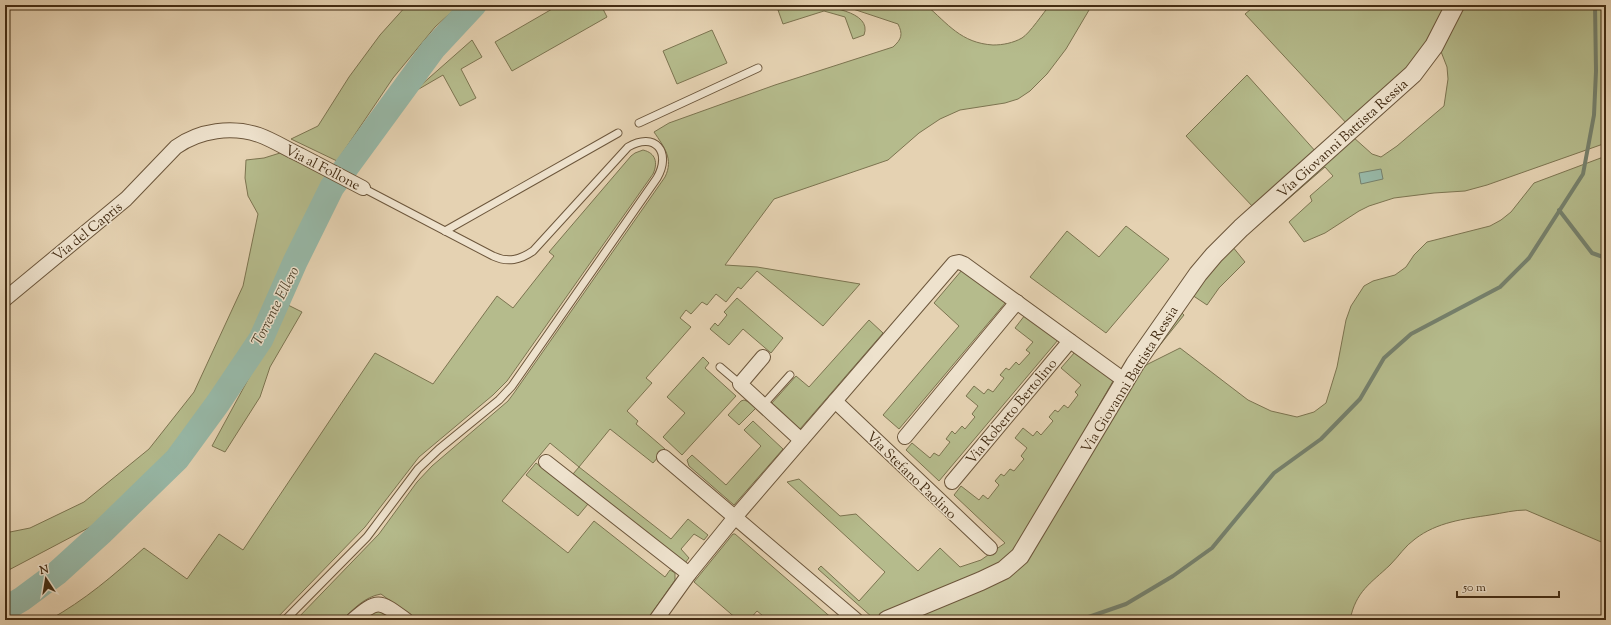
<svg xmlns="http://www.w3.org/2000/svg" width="1611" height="625" font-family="'Sorts Mill Goudy',serif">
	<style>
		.green { fill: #b5bb8c; stroke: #7c7450 }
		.water { fill: #97b8a7; stroke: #75806c }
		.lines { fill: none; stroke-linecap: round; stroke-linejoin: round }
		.stream { stroke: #75806c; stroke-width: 4 }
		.river { stroke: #97b8a7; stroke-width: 25 }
		.service-casing { stroke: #6c563b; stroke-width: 9 }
		.minor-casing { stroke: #6c563b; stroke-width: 16 }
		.tertiary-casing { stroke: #6c563b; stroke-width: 20 }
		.service { stroke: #eee2cd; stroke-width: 7 }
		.minor { stroke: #eee2cd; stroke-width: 14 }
		.tertiary { stroke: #eee2cd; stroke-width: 18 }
		.labels { text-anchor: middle; stroke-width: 3; stroke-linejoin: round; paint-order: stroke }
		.street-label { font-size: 14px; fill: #432c13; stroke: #eee2cd }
		.water-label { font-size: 15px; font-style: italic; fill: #544831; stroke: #eee2cd }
	</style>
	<rect width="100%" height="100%" fill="#e5d2b2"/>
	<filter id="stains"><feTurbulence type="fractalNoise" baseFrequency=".005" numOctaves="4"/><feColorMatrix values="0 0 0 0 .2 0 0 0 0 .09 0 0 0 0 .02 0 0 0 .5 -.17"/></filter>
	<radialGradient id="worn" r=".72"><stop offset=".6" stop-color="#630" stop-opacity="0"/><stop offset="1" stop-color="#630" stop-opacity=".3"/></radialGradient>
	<g class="green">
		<path d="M407,5H459L435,27L393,78L337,161L291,139L318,126L349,77L380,35Z"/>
		<path d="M559,5H601L607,17L512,71L495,42Z"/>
		<path d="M810,5C825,6 873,11 864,35L853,39L845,17L824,11L783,24L778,10Z"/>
		<path d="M841,5H926C948,24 961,43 993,45C1003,45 1013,43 1022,38C1030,33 1043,13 1050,5H1092L1066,49L1047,74L1030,91L1018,99L1005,103L960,110L940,119L919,133L888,160L774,199L725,265L757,267L860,284L823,326L757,271L741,289L738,287L726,302L716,294L707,305L702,302L691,314L686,310L680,318L691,327L646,378L652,383L627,411L638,421L636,424L665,449L653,463L610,429L579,467L671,539L688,519L708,535L704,540L694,534L681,549L689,558L685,563L573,474L579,467L550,443L502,501L568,553L594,521L665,577L670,570L675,573V580L647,620H416L381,594C364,597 354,609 342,620H296L379,534L417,482L432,466L508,401L514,393L665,177C674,159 664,147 654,132L669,123L775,85L893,47C902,39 903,34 898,24Z"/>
		<path d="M1256,5H1449L1418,58L1348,125L1245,14Z"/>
		<path d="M1462,5H1606V143L1487,185L1465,191L1434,193L1394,198L1369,206L1359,211L1325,233L1304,242L1289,222L1312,201L1310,196L1333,176L1325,167L1272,213L1270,210L1353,137L1372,154L1381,157L1397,146L1444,106L1448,79L1447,67L1440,49Z"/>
		<path d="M712,30L727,63L677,84L663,51Z"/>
		<path d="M472,40L482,57L461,69L476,98L460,106L443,75L412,93Z"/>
		<path d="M1247,75L1317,153L1254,208L1186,136Z"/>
		<path d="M643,150C656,153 658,163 653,174L507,381L493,395L419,457L365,527L275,620H49C85,600 113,576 144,548L187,579L219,534L243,550L375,353L433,384L497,296L513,308L554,256L549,252L631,156L635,153Z"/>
		<path d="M280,153L330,177L255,334L211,402L171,455L94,525L5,572V533L30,528L84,502L149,449L194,392L243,286L258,214L248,196L245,178L246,160L264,158Z"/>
		<path d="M1606,156V544L1526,510C1514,510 1503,513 1490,515C1464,519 1437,522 1415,539C1405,546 1399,556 1390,565C1370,584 1356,591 1350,620H910L995,583L1136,377L1146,365L1180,348L1248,400L1271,411L1297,417L1314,412L1326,403L1337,367L1346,320L1351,306L1364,286L1373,281L1395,275L1406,267L1414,255L1427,242L1490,226L1501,220L1511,212L1534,183Z"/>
		<path d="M1126,226L1169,259L1106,333L1030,277L1067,231L1099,257Z"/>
		<path d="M1232,246L1245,262L1219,288L1207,305L1192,295Z"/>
		<path d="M962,270L1006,302L899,429L883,415L959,326L934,303Z"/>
		<path d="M737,298L783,338L771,353L743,329L729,345L710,329L715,323L718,326L727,315L724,312Z"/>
		<path d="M286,304L302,312L270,367L260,397L225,452L212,446L257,363Z"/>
		<path d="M1181,312L1184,315L1156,350Z"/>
		<path d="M1025,315L1058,340L939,481L906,450L912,443L930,458L934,453L939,456L950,442L946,439L952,431L955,434L962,426L965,429L975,417L972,414L978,406L966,396L974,386L984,394L988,389L993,392L1004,378L1000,375L1006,368L1009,370L1016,362L1019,365L1030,353L1026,350L1033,342L1015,328Z"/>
		<path d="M869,320L883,333L800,429L771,404L796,376L809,387Z"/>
		<path d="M1075,352L1113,381L1023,538L1018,545L1001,562L971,577L873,618L818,569L821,566L859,601L885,572L787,482L799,479L840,516L856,514L918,571L940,548L960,567L981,560L1005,543L954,495L961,486L979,500L983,495L988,499L999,485L995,481L1001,474L1004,476L1010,469L1014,471L1024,459L1021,456L1027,448L1015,438L1023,428L1033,436L1037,431L1041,435L1053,421L1049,417L1055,410L1058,412L1064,405L1068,408L1078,395L1075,392L1081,385L1061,368Z"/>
		<path d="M703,357L709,363L705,368L736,396L682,455L663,437L685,413L667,397Z"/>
		<path d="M744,400L749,402L756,408L739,425L728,415L741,401Z"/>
		<path d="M753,421L783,449L734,505L689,466L687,460L692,455L726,485L761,446L744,430Z"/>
		<path d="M536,463L588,504L578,516L526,475Z"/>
		<path d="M733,534H735L834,620H768L757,611L749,620H738L694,582Z"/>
		<path d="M381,611L394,620H361L369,613Z"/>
	</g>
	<path class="water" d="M1381,169L1383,179L1361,184L1359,173Z"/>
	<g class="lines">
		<g class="stream">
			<path d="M1559,210L1592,253L1606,258"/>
			<path d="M1080,620L1126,604L1173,576L1212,548L1274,473L1321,439L1360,399L1384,358L1411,334L1500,287L1529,258L1583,174L1594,115L1596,71L1595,5"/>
		</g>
		<path class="river" d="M5,609L22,599L57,573L101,533L177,459L218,403L261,339L295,262L332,187L433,49L474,5"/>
		<g class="service-casing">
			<g id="service">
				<path d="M639,123L758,68"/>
				<path d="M445,231L618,133"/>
				<path d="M720,367L740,384"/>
				<path d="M763,405L790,375"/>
				<path d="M285,620L367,537L418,469L439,449L499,400L512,386L657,178C672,152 655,131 628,147L533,251C520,260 508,263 493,256L363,188"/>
			</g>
		</g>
		<g class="minor-casing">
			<g id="minor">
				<path d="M5,299L126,199L176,147C200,130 232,126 259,135C273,140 287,149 300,155C321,166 342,177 363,188"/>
				<path d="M763,357L740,384L801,440"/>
				<path d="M835,401L990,548"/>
				<path d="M905,437L1017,302"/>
				<path d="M664,457L856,620"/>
				<path d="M546,462L689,574"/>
				<path d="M952,482L1070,341"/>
				<path d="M353,620C378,598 380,601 406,620"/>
				<path d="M656,620L689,574L736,516L954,263L959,262L964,264L1124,380"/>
			</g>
		</g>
		<g class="tertiary-casing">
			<path id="tertiary" d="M887,620L981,581L1004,570L1020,556L1135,364L1198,274L1214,255L1241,228L1413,74L1434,46L1455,5"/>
		</g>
		<use href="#service" class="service"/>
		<use href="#minor" class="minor"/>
		<use href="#tertiary" class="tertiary"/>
	</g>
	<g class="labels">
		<g class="street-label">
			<text transform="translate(1342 138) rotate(-42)" y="5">Via Giovanni Battista Ressia</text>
			<text transform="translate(323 167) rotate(27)" y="5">Via al Follone</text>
			<text transform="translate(87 231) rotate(-39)" y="5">Via del Capris</text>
			<text transform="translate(1129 379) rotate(-58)" y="5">Via Giovanni Battista Ressia</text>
			<text transform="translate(1011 411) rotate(-50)" y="5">Via Roberto Bertolino</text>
			<text transform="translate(912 475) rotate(44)" y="5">Via Stefano Paolino</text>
		</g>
		<g class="water-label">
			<text transform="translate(275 306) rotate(-63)" y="5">Torrente Ellero</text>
		</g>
	</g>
	<rect width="1611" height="625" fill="none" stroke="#e5d2b2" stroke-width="20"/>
	<rect x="6" y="6" width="1599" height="613" fill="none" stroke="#432c13" stroke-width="2"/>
	<rect x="10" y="10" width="1591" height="605" fill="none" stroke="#432c13"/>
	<g transform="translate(46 579) rotate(348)" stroke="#eee2cd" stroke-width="3" paint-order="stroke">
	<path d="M0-3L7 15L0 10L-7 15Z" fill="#432c13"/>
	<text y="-6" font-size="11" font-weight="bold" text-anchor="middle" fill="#432c13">N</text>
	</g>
	<path d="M1457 591v6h102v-6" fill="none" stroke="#432c13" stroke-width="2"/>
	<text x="1463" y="591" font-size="12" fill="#432c13" stroke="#eee2cd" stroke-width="3" paint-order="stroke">50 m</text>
	<rect width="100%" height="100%" filter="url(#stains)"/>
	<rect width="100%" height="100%" fill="url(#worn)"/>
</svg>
